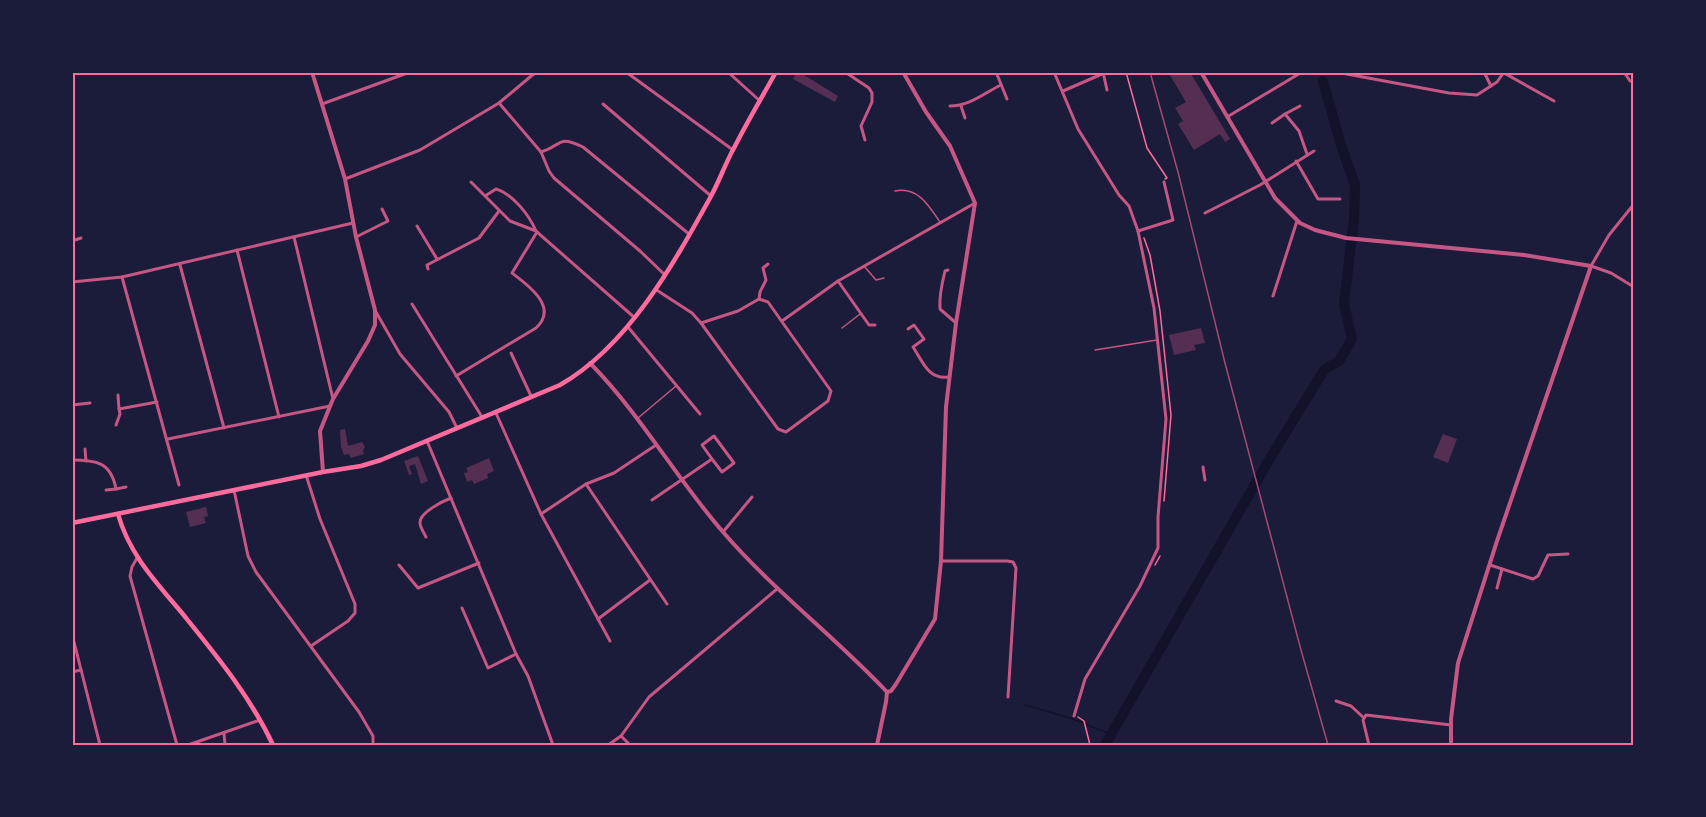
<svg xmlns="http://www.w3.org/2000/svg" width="1706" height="817" font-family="'Golos Text',sans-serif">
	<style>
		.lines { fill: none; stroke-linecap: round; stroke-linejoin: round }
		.stream { stroke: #12122b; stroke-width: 1.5 }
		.river { stroke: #12122b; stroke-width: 10 }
		.building { fill: #542f53 }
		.path { stroke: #ff6b9d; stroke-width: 1.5 }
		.service { stroke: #c65784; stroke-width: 1.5 }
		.minor { stroke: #c65784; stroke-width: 3 }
		.tertiary { stroke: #c65784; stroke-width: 4 }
		.primary { stroke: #ff6b9d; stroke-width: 4.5 }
		.rail { stroke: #a44b75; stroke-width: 1.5 }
		.neatline { fill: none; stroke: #ff6b9d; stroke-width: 2 }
	</style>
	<rect width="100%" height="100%" fill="#1b1b3a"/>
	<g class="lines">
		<path class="stream" d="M1025,705L1070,718L1111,734"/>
		<path class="river" d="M1105,745L1269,460L1324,370L1339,361L1352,339L1344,304L1354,218L1355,185L1341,145L1323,81"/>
	</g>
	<g class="building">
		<path d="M797,72H807L804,75L838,96L835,102L793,79Z"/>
		<path d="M1168,72H1190L1230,139L1225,142L1220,134L1194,150L1178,124L1183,121L1175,108L1186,102Z"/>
		<path d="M1201,328L1205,343L1194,345L1196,350L1174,355L1169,335Z"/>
		<path d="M345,429L348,446L362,442L365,447L363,450L364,454L351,458L349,454L344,455L341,447L340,430Z"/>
		<path d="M1443,434L1457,439L1448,463L1433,457Z"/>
		<path d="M418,456L428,481L421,484L415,464L409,466L412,474L409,475L404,461Z"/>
		<path d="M489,458L494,471L487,474L488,478L474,484L472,480L467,482L464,473L468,472L466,468Z"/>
		<path d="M206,507L208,516L204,517L206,523L190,527L186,512Z"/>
	</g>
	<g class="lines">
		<g class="path">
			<path d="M1126,72L1147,148L1167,178L1165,179"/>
			<path d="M1144,238L1150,255L1160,311L1171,415L1164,501"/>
			<path d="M1155,565L1160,556"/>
			<path d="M1078,717L1084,721L1090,745"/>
		</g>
		<g class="service">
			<path d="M895,191C918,186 929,206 940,222"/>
			<path d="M864,266L876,280L884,278"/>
			<path d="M842,328L860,314"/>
			<path d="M1095,350L1157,340"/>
			<path d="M638,418L676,386"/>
		</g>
		<g class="minor">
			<path d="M626,72L733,150"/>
			<path d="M728,72L760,101"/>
			<path d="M845,72L869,88L872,93V102L861,126L865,140"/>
			<path d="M941,72V73"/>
			<path d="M996,72L1007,99"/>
			<path d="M1054,72L1078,129L1119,195L1129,206L1138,231L1154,308L1166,419L1158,517V548L1140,586L1085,679L1074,716"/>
			<path d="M1103,72L1107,90"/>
			<path d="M1336,72L1449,93L1477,95L1497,82L1504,72"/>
			<path d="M1484,72L1491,86"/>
			<path d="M1624,72L1630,81"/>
			<path d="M1504,73L1554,101"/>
			<path d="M1063,91L1102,74"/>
			<path d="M499,103L541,152C563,146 556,134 583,147L689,234"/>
			<path d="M322,104L410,72"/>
			<path d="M603,104L711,196"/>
			<path d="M950,106C970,106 984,93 1001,85"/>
			<path d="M961,106L965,118"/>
			<path d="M1300,106L1285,114L1299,131L1307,154"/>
			<path d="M1227,117L1302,72"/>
			<path d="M1272,123L1285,114"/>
			<path d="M541,152L549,171L554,178L640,251L665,275"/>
			<path d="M1296,161L1318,199H1340"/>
			<path d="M345,179L420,150L499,103L536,72"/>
			<path d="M471,182L510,221L536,231C529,215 513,194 496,189L485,196"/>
			<path d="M1634,204L1609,235L1591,266L1611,273L1634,287"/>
			<path d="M1205,213L1260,185L1314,151"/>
			<path d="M417,226L437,259"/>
			<path d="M1138,231L1173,220L1164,182"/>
			<path d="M537,232L635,318"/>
			<path d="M294,237L333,399"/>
			<path d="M356,237L388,221L382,209"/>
			<path d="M72,241L81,238"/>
			<path d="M237,250L279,417"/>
			<path d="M180,265L224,428"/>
			<path d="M428,269L427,265L479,238L499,211"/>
			<path d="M948,270L945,271C942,283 939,297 940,309L956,323"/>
			<path d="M122,277L179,485"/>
			<path d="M838,281L869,325H875"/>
			<path d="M72,282L122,277L353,223"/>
			<path d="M655,289L692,313L701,323"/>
			<path d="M1273,296L1297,221"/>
			<path d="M759,299L768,302L831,391L828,401L786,432L778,429L701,323L738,311Z"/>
			<path d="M759,299L760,292L766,280L763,268L768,264"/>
			<path d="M412,304L482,417"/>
			<path d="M376,312L400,354L449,412L457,428"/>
			<path d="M782,321L838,281L975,203"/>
			<path d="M628,327L700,414"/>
			<path d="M908,329L914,325L924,339L913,347C923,362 928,380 949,377"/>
			<path d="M511,353L531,396"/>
			<path d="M456,376L536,328C559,307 528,285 512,273L537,232"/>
			<path d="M118,395L119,409L157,402"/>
			<path d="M72,405L90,403"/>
			<path d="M496,413L541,514L610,641"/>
			<path d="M116,425L120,414L119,409"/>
			<path d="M168,439L330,406"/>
			<path d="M427,441L516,654L528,676L553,745"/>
			<path d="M85,449L86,461"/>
			<path d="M72,460C96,460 111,462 116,489L126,487"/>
			<path d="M1203,467L1205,480"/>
			<path d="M306,475L320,519L355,604V613L348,621L311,646"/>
			<path d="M586,484L667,604"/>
			<path d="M106,490L116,489"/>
			<path d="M234,490L248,556L256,572L359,712L373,736V745"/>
			<path d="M652,500L712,459L722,472L734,463L714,436L702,445L712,459"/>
			<path d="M541,514L586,484L614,473L656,445"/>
			<path d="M723,532L752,497"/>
			<path d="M426,537C424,533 420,527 420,523C419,513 443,501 451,498"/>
			<path d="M137,558L132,567L130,576L177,745"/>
			<path d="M941,561H1007L1013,562L1016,568L1008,697"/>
			<path d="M399,565L418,588L479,563"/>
			<path d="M1490,565L1533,579L1538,576L1548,555L1568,554"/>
			<path d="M1497,588L1502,569"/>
			<path d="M462,608L488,668L516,654"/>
			<path d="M598,619L650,580"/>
			<path d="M72,634L100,745"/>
			<path d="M72,672L81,670"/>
			<path d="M1336,701L1351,706L1364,718"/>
			<path d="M224,733L225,745"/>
			<path d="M621,736L630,745"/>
			<path d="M188,745L260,720"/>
			<path d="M608,745L621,736L649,697L777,589"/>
			<path d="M1369,745L1363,720L1366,715L1451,725"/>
		</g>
		<g class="tertiary">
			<path d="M312,72L345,179L356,237L375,310V325L368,341L333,399L320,431L323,472"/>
			<path d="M1201,72L1275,198L1300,223L1315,230L1346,238L1524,255L1591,266L1497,541L1458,663L1451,719V745"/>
			<path d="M590,363C641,415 676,478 723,532C773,590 834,636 887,692L886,702L877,745"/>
			<path d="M887,692L891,691L896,684L935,619L941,561L946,407L956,323L975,203L950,146L926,112L903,72"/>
		</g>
		<g class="primary">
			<path d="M118,514C129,554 156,582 182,613C216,655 250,696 273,745"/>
			<path d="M72,523L323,472L361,466L381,460L560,385C628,346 673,265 710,198C719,182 725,164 734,148C747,122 762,97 776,72"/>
		</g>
		<path class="rail" d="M1150,72L1178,172L1225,363L1301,650L1328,745"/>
	</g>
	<rect width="1706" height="817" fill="none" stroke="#1b1b3a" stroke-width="147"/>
	<rect x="74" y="74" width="1558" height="670" class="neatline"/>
</svg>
